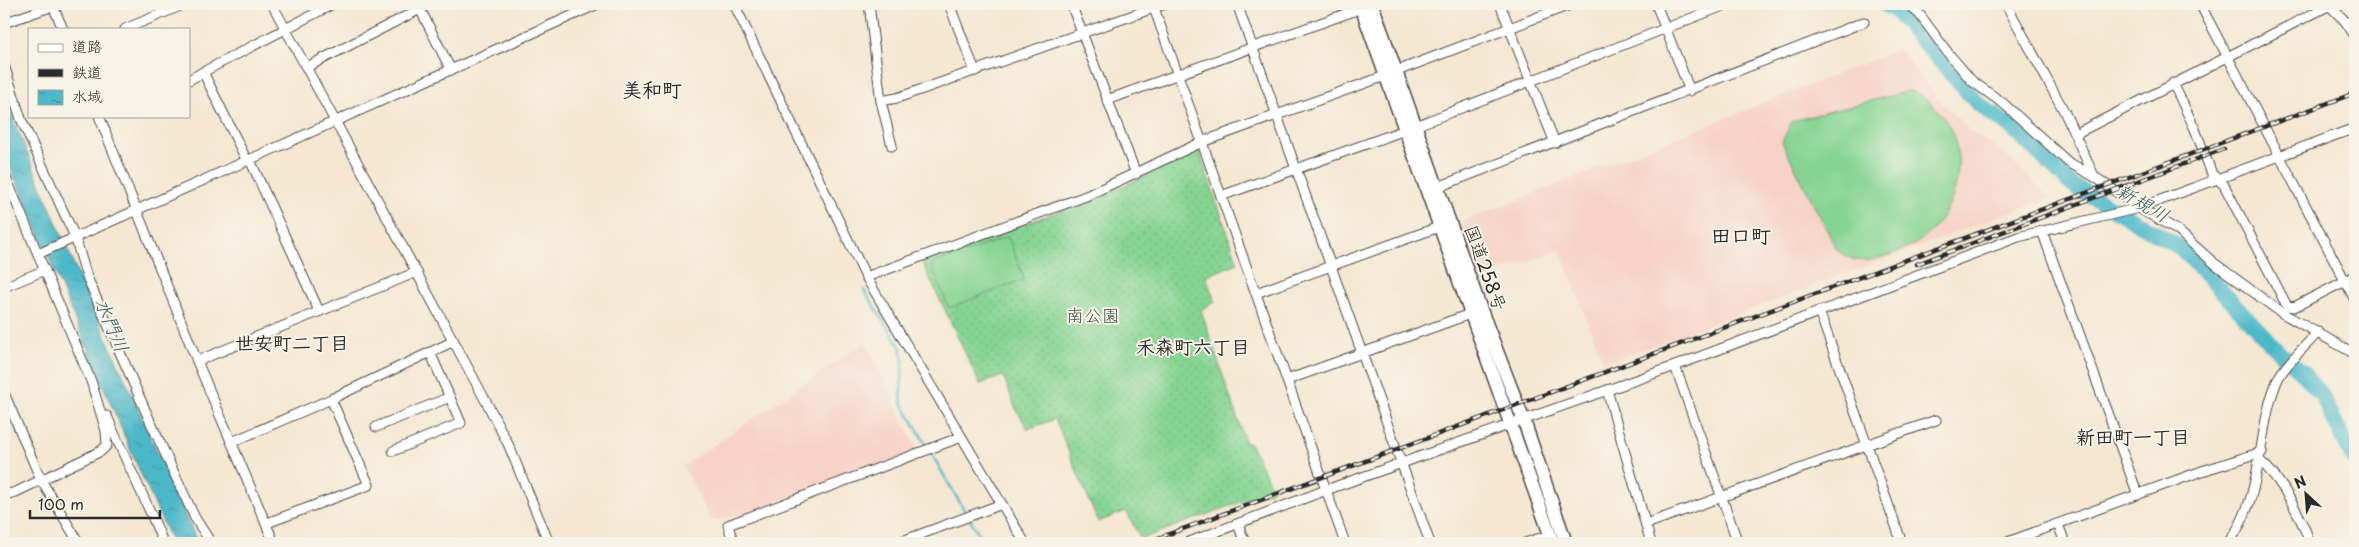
<svg xmlns="http://www.w3.org/2000/svg" width="2359" height="547" font-family="'Playpen Sans','Klee One',sans-serif">
	<style>
		.built { fill: #f7d1c6 }
		.grass { fill: url(#grass-dots); stroke: #58805f }
		.pitch { fill: #86d493; stroke: #58805f }
		.water { fill: url(#water-ripples); stroke: #3c727a }
		.lines { fill: none; stroke-linecap: round; stroke-linejoin: round }
		.stream { stroke: #4cb8c9; stroke-width: 2.5 }
		.river { stroke: #4cb8c9; stroke-width: 16 }
		.minor-casing { stroke: #494744; stroke-width: 11 }
		.highway-casing { stroke: #494744; stroke-width: 15 }
		.minor { stroke: #fff; stroke-width: 9 }
		.highway { stroke: #fff; stroke-width: 12 }
		.rail-casing { stroke: #2b2b2b; stroke-width: 4.5 }
		.rail { stroke: #f7f3e8; stroke-width: 2.5; stroke-dasharray: 8; stroke-linecap: butt }
		.labels { text-anchor: middle; stroke-width: 4; stroke-linejoin: round; paint-order: stroke }
		.street-label { font-size: 18px; fill: #2b2b2b; stroke: #f7f3e8 }
		.park-label { font-size: 18px; fill: #425545; stroke: #f7f3e8 }
		.water-label { font-size: 19px; font-style: italic; fill: #375c62; stroke: #f7f3e8 }
		.neighbourhood-label { font-size: 19px; font-weight: bold; fill: #2b2b2b; stroke: #f7f3e8 }
		.quarter-label { font-size: 20px; font-weight: bold; fill: #2b2b2b; stroke: #f7f3e8 }
	</style>
	<defs>
		<pattern id="grass-dots" width="8" height="8" patternUnits="userSpaceOnUse" patternTransform="scale(1.25)"><rect width="8" height="8" fill="#86d493"/><path d="M2 2h.1M6 6h.1" fill="none" stroke="#74b67f" stroke-width="1.8" stroke-linecap="round"/></pattern>
		<pattern id="water-ripples" width="26" height="14" patternUnits="userSpaceOnUse" patternTransform="scale(1.25)"><rect width="26" height="14" fill="#4cb8c9"/><path d="M2 4q2-2 4 0t4 0M15 11q2-2 4 0t4 0" fill="none" stroke="#3f96a3"/></pattern>
	</defs>
	<rect width="100%" height="100%" fill="#f7f3e8"/>
	<filter id="ink" filterUnits="userSpaceOnUse"><feTurbulence type="fractalNoise" baseFrequency=".02" numOctaves="2"/><feDisplacementMap in="SourceGraphic" scale="10" xChannelSelector="R" yChannelSelector="G"/><feConvolveMatrix kernelMatrix="1 2 1 2 8 2 1 2 1" color-interpolation-filters="sRGB"/></filter>
	<filter id="wash" filterUnits="userSpaceOnUse"><feTurbulence type="fractalNoise" baseFrequency=".0096" numOctaves="4" result="noise"/><feDisplacementMap in="SourceGraphic" scale="20" xChannelSelector="R" yChannelSelector="G"/><feGaussianBlur stdDeviation="1.12" result="paint"/><feColorMatrix in="noise" values="0 0 0 0 0 0 0 0 0 0 0 0 0 0 0 0 0 1.4 0 .05"/><feComposite in="paint" operator="in"/></filter>
	<g filter="url(#wash)">
		<rect width="100%" height="100%" fill="#f5e7d2"/>
		<g class="built">
			<path d="M1899,50L1940,101L1971,131L2005,154L2049,198L1604,364L1560,250L1480,279L1459,223Z"/>
			<path d="M866,342L917,451L741,516L711,521L683,466Z"/>
		</g>
		<path class="grass" d="M1199,151L1238,263L1206,276L1215,302L1201,310L1246,444L1250,443L1273,490L1141,539L1126,511L1098,522L1055,419L1028,429L1015,407L1003,376L980,384L922,262L1108,193Z"/>
		<g class="pitch">
			<path d="M1909,91C1922,93 1931,103 1939,112C1970,146 1961,203 1929,233C1917,245 1902,251 1886,256C1867,262 1854,264 1837,250L1782,142L1792,121Z"/>
			<path d="M1008,237L1024,279L949,308L931,264Z"/>
		</g>
		<path class="water" d="M4,91L14,121L79,276L198,543H172L132,454L4,152Z"/>
		<g class="lines">
			<g class="stream">
				<path d="M864,290L901,348C907,366 898,384 902,403L967,515"/>
				<path d="M970,519L984,543"/>
			</g>
			<path class="river" d="M1884,4L1897,12L1976,102L2013,129L2072,185L2181,248L2282,355L2302,372L2322,396L2355,462"/>
		</g>
	</g>
	<g filter="url(#ink)">
		<g class="lines">
			<g class="minor-casing">
				<g id="minor">
					<path d="M52,4L63,29"/>
					<path d="M272,4L489,407L509,446L549,543"/>
					<path d="M734,4L866,277L1025,543"/>
					<path d="M869,4L881,101L892,146"/>
					<path d="M949,4L975,71"/>
					<path d="M1071,4L1136,174"/>
					<path d="M1237,4L1430,543"/>
					<path d="M1500,4L1555,143"/>
					<path d="M1656,4L1690,91"/>
					<path d="M1908,4L1920,15L1948,53L1972,81L2004,104L2068,162L2095,177L2139,208L2177,230L2214,263L2282,313L2355,354"/>
					<path d="M2006,4L2064,111L2093,174"/>
					<path d="M2200,4L2355,300"/>
					<path d="M2328,4L2345,21L2355,36"/>
					<path d="M418,5L451,70"/>
					<path d="M1154,8L1345,543"/>
					<path d="M4,23L53,6"/>
					<path d="M125,29L185,4"/>
					<path d="M4,65L21,119L75,237L87,277L150,421L195,518L211,543"/>
					<path d="M307,67L420,9"/>
					<path d="M1397,71L1572,4"/>
					<path d="M189,80L203,72"/>
					<path d="M2173,83L2195,129L2212,174L2224,185L2287,306L2294,307L2355,276"/>
					<path d="M1107,100L1362,8"/>
					<path d="M881,101L897,98L1165,4"/>
					<path d="M99,116L197,361L274,543"/>
					<path d="M2075,134L2332,4"/>
					<path d="M250,160L319,311"/>
					<path d="M247,161L203,72L333,4"/>
					<path d="M4,173L91,381L106,431L107,445L101,451L16,492L4,495"/>
					<path d="M1438,187L1864,22"/>
					<path d="M1221,196L1405,130L1728,4"/>
					<path d="M2042,231L2138,495"/>
					<path d="M38,254L598,4"/>
					<path d="M866,277L1086,196L1202,142L1385,76"/>
					<path d="M4,287L45,270"/>
					<path d="M1256,293L1439,227"/>
					<path d="M1819,311L1902,543"/>
					<path d="M197,361L417,272"/>
					<path d="M1675,366L1738,543"/>
					<path d="M1287,380L1470,314"/>
					<path d="M1607,390L1651,543"/>
					<path d="M4,393L41,480L79,543"/>
					<path d="M107,416C124,459 147,500 163,543"/>
					<path d="M376,427L450,397"/>
					<path d="M232,442L331,399L454,341"/>
					<path d="M393,451L461,423L430,352"/>
					<path d="M2260,461C2282,479 2301,517 2310,543"/>
					<path d="M267,523L369,485L331,399"/>
					<path d="M1238,524L1245,543"/>
					<path d="M1646,524L1936,420"/>
					<path d="M2058,524L2065,543"/>
					<path d="M731,543L732,538L728,525L961,437"/>
					<path d="M897,543L1002,504"/>
					<path d="M1187,543L1326,490L1675,366L2018,237L2139,208L2355,128"/>
					<path d="M1525,543L1550,535"/>
					<path d="M2005,543L2202,471L2262,452"/>
					<path d="M2228,543C2265,497 2256,429 2278,379C2285,364 2307,345 2318,332"/>
				</g>
			</g>
			<g class="highway-casing">
				<g id="highway">
					<path d="M1360,4L1553,543"/>
					<path d="M1372,4L1481,310L1524,421L1566,543"/>
				</g>
			</g>
			<use href="#minor" class="minor"/>
			<use href="#highway" class="highway"/>
			<g class="rail-casing">
				<g id="rail">
					<path d="M1917,264L2224,149"/>
					<path d="M1145,543L2355,93"/>
				</g>
			</g>
			<use href="#rail" class="rail"/>
		</g>
	</g>
	<g class="labels">
		<g class="street-label">
			<text transform="translate(1485 268) rotate(70)" y="6">国道258号</text>
		</g>
		<g class="park-label">
			<text x="1093" y="322">南公園</text>
		</g>
		<g class="water-label">
			<text transform="translate(2143 203) rotate(30)" y="7">新規川</text>
			<text transform="translate(112 325) rotate(67)" y="7">水門川</text>
		</g>
		<g class="neighbourhood-label">
			<text x="292" y="350">世安町二丁目</text>
			<text x="1193" y="354">禾森町六丁目</text>
			<text x="2133" y="444">新田町一丁目</text>
		</g>
		<g class="quarter-label">
			<text x="652" y="97">美和町</text>
			<text x="1741" y="243">田口町</text>
		</g>
	</g>
	<rect width="2359" height="547" fill="none" stroke="#f7f3e8" stroke-width="20"/>
	<rect x="28" y="28" width="162" height="90" fill="#f7f3e8" stroke="#a5a39c"/>
	<rect x="38" y="44" width="25" height="8" fill="#ffffff" stroke="#a5a39c"/>
	<text x="72" y="52" font-size="15" fill="#2b2b2b">道路</text>
	<rect x="38" y="69" width="25" height="8" fill="#2b2b2b" stroke="#a5a39c"/>
	<text x="72" y="78" font-size="15" fill="#2b2b2b">鉄道</text>
	<rect x="38" y="90" width="25" height="15" fill="url(#water-ripples)" stroke="#a5a39c"/>
	<text x="72" y="102" font-size="15" fill="#2b2b2b">水域</text>
	<g transform="translate(2306 494) rotate(334)" stroke="#f7f3e8" stroke-width="4" paint-order="stroke">
	<path d="M0-4L9 19L0 12L-9 19Z" fill="#2b2b2b"/>
	<text y="-8" font-size="14" font-weight="bold" text-anchor="middle" fill="#2b2b2b">N</text>
	</g>
	<path d="M30 510v8h130v-8" fill="none" stroke="#2b2b2b" stroke-width="2.5"/>
	<text x="38" y="510" font-size="15" fill="#2b2b2b" stroke="#f7f3e8" stroke-width="4" paint-order="stroke">100 m</text>
</svg>
